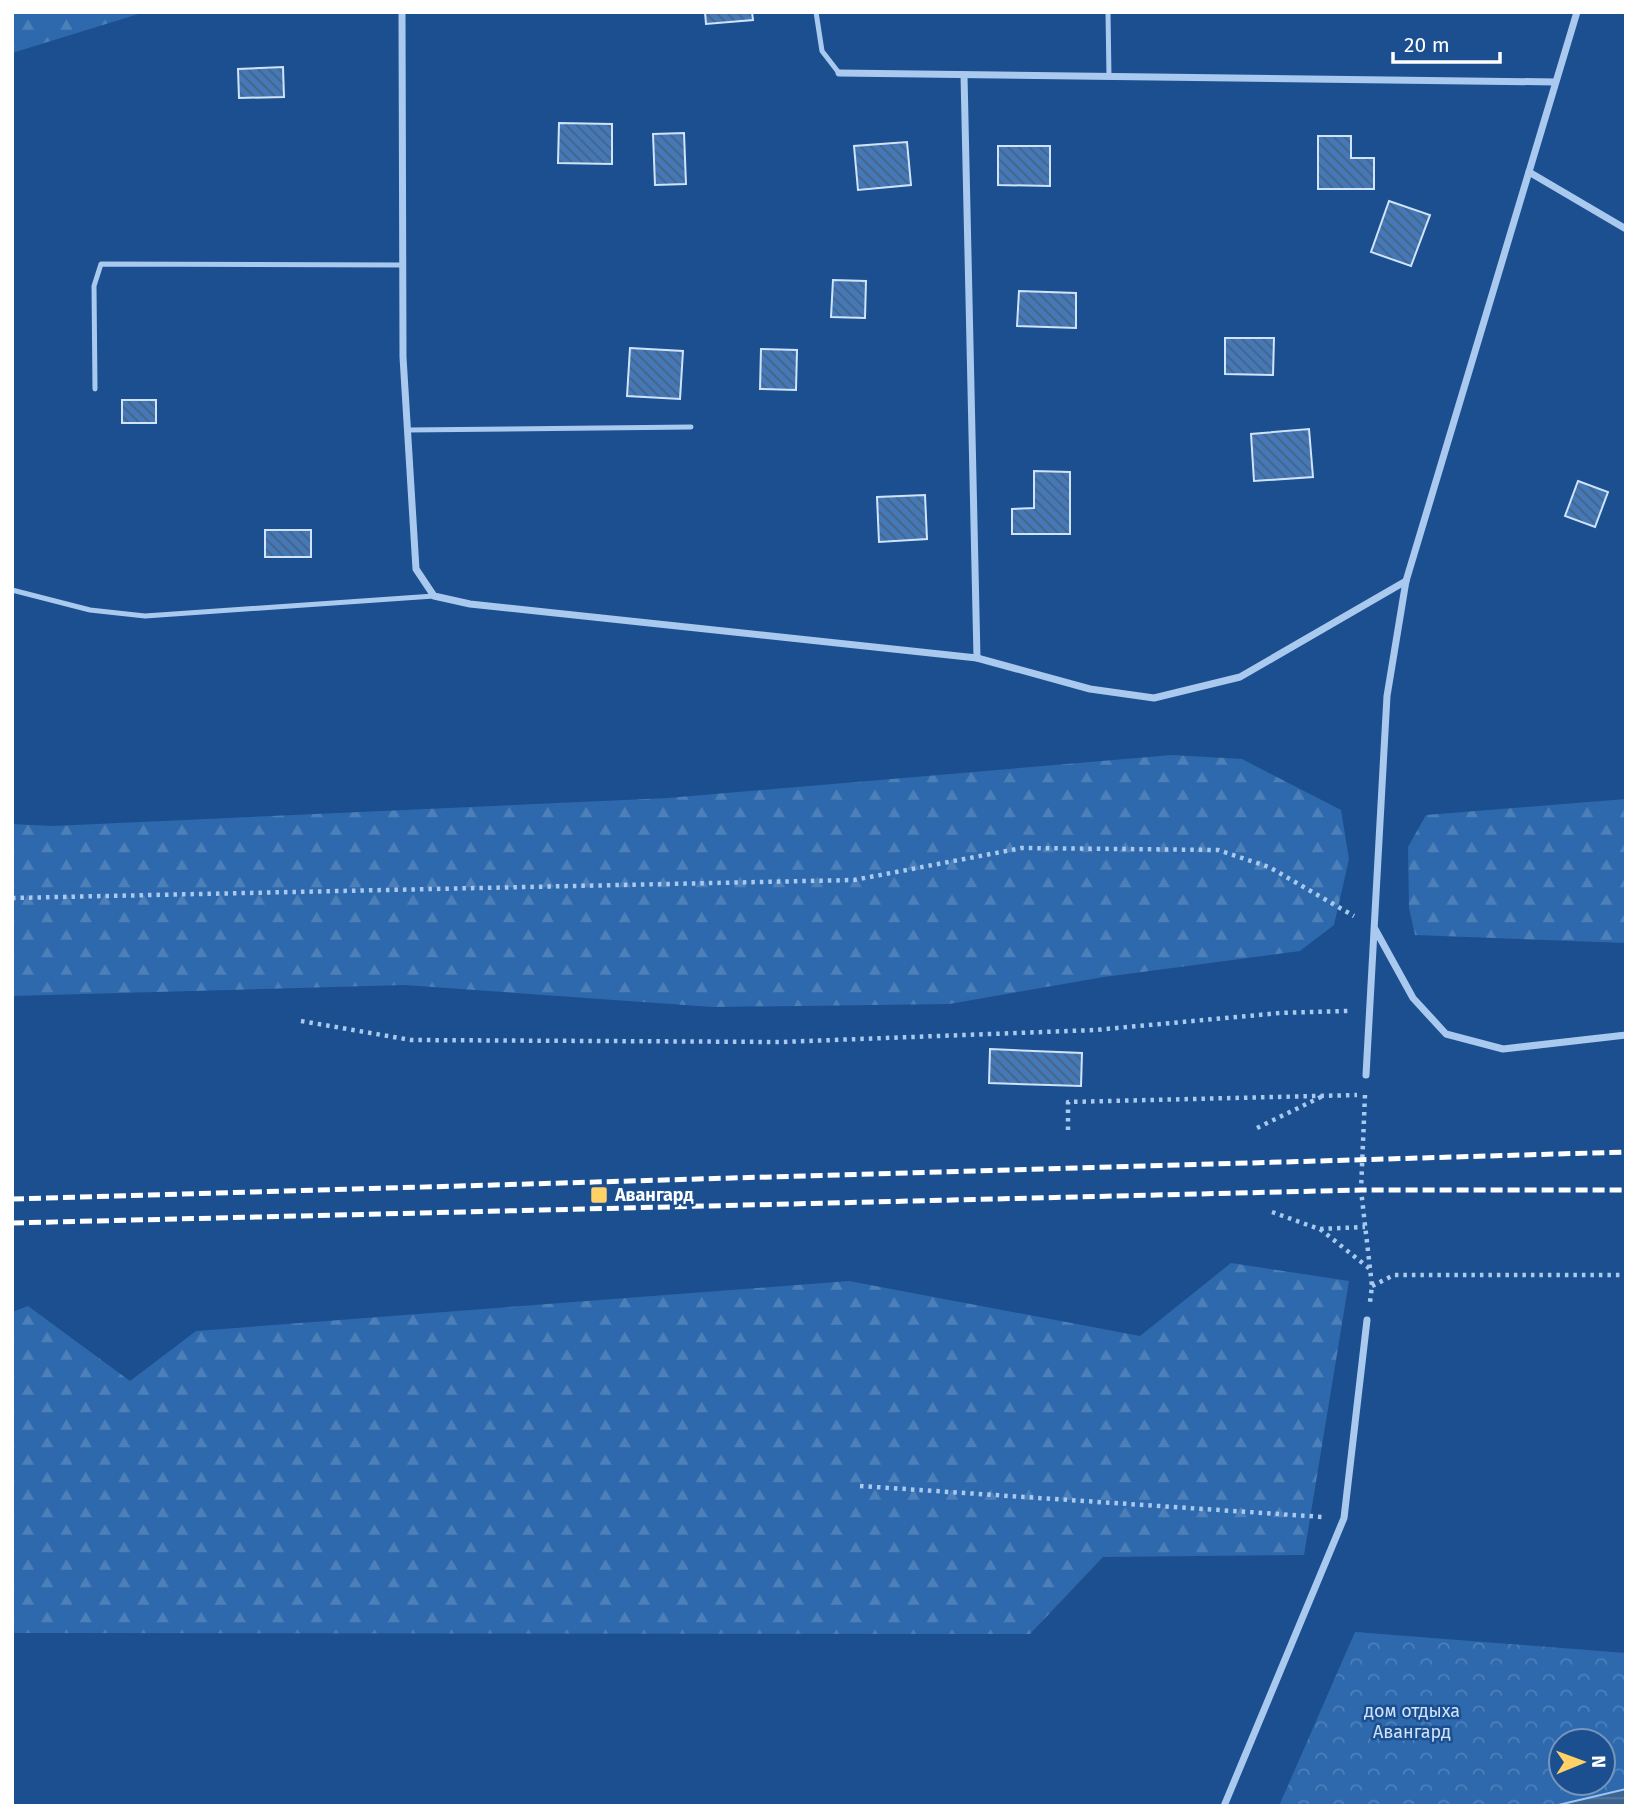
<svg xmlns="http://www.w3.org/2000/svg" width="1638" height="1818" font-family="'Fira Sans',sans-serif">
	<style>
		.forest { fill: url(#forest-firs) }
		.park { fill: url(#park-crowns); fill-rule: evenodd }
		.water { fill: url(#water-rules); stroke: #9cc4f0; stroke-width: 2 }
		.building { fill: url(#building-back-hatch); stroke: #cfe3fa; stroke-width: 2 }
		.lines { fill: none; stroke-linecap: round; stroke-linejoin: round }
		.path { stroke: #a9c9ee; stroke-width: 4.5; stroke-dasharray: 3.5 5; stroke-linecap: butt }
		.service { stroke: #a9c9ee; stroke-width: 5 }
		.minor { stroke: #a9c9ee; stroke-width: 7 }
		.rail { stroke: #fff; stroke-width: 5; stroke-dasharray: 12 5; stroke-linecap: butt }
		.poi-dot { fill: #ffd166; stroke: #1b4f8f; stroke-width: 2.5 }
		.labels { text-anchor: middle; stroke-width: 5; stroke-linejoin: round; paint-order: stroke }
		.poi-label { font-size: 18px; font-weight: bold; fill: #fff; stroke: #1b4f8f; text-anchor: start }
		.park-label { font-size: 18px; fill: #cfe3fa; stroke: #1b4f8f }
	</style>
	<defs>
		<pattern id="forest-firs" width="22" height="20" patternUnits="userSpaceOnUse" patternTransform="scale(1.75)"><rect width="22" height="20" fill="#2e69ad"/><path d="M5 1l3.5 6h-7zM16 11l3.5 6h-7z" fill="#4d80b9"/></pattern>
		<pattern id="park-crowns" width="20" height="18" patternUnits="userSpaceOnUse" patternTransform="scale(1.75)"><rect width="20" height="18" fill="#2e69ad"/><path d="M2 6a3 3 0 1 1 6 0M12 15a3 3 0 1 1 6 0" fill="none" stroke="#4d80b9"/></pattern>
		<pattern id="water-rules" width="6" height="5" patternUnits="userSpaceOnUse" patternTransform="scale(1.75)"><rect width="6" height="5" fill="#3c6290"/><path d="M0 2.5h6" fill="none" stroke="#597aa1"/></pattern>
		<pattern id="building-back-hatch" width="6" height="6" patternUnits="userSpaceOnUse" patternTransform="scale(1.75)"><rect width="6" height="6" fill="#4478b7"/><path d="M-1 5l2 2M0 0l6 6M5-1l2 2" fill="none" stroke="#486282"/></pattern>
	</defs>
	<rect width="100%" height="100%" fill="#1b4f8f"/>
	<g class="forest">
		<path d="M12,12H145L12,53Z"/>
		<path d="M1172,755L1242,759L1341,810L1349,859L1334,925L1300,951L1104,977L949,1004L713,1007L404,985L12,996V824L53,826L668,798Z"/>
		<path d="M1626,799V943L1415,935L1409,908L1408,847L1426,815Z"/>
		<path d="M1231,1263L1349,1281L1304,1555L1103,1557L1030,1634L12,1633V1312L28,1306L130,1381L196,1331L849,1281L1140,1336Z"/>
	</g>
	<path class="park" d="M1355,1632L1626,1653V1806H1279ZM1561,1741H1603V1783H1561Z"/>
	<path class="water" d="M1626,1789V1806H1554Z"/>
	<g class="building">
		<path d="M705,12H752L753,20L706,24Z"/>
		<path d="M283,67L284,97L239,98L238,69Z"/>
		<path d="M559,123L612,124V164L558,163Z"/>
		<path d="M684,133L686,184L655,185L653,134Z"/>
		<path d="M1318,136H1351V158H1374V189H1318Z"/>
		<path d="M907,142L911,185L858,190L854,146Z"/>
		<path d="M998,146H1050V186L998,185Z"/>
		<path d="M1389,201L1430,215L1411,266L1371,252Z"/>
		<path d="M833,280L866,281L865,318L831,317Z"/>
		<path d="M1019,291L1076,293V328L1017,326Z"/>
		<path d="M1225,338H1274L1273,375L1225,374Z"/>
		<path d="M630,348L683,351L680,399L627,396Z"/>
		<path d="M761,349L797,350L796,390L760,389Z"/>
		<rect x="122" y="400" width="34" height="23"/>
		<path d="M1309,429L1313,477L1254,481L1251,434Z"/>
		<path d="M1034,471L1070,472V534H1012V509L1034,508Z"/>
		<path d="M1578,481L1608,492L1595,527L1565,516Z"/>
		<path d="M925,495L927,539L879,542L877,497Z"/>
		<rect x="265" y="530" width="46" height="27"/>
		<path d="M990,1049L1082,1053L1081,1086L989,1083Z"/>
	</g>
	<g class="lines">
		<g class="path">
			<path d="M12,898L854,880L1022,848L1218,850L1269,867L1354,916"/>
			<path d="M301,1021L411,1040L781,1042L1095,1030L1280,1013L1348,1011"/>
			<path d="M1365,1095L1361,1190L1372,1286L1370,1302"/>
			<path d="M1257,1128L1323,1096"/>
			<path d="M1068,1130V1102L1357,1095"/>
			<path d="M1272,1212L1319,1229L1365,1227"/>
			<path d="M1320,1229L1370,1269"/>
			<path d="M1372,1286L1394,1275H1626"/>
			<path d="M860,1486L1323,1517"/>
		</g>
		<g class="service">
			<path d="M816,12L822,51L839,73"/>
			<path d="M1108,12L1109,77"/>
			<path d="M95,389L94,286L101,264L403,265"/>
			<path d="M408,430L691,427"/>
			<path d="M12,590L90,610L145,616L434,596"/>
		</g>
		<g class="minor">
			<path d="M402,12L403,357L416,569L434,596L470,604L977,658L1090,689L1154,698L1240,677L1406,581"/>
			<path d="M839,73L1555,82"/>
			<path d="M964,75L977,658"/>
			<path d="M1529,172L1626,229"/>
			<path d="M1375,929L1413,998L1446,1034L1503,1049L1626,1035"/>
			<path d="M1366,1075L1387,696L1406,581L1577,12"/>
			<path d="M1224,1806L1344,1518L1367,1320"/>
		</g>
		<g class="rail">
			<path d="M12,1199L1626,1152"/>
			<path d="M12,1223L1361,1190H1626"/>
		</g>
	</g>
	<rect class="poi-dot" x="590" y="1186" width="18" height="18" rx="3.5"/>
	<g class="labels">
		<g class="poi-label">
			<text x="615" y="1201">Авангард</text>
		</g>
		<g class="park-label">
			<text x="1412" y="1717">дом отдыха<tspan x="1412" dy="21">Авангард</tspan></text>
		</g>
	</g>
	<rect width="1638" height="1818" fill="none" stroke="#ffffff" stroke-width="28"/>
	<g transform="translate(1582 1762) rotate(89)"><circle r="33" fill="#1b4f8f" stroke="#7695bc" stroke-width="2"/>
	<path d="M0-5L12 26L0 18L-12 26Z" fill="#ffd166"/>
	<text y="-10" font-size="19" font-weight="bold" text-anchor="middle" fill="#ffffff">N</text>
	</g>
	<path d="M1393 52v10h107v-10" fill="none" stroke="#ffffff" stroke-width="3.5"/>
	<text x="1404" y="52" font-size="21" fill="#ffffff" stroke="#1b4f8f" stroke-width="5" paint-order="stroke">20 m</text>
</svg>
